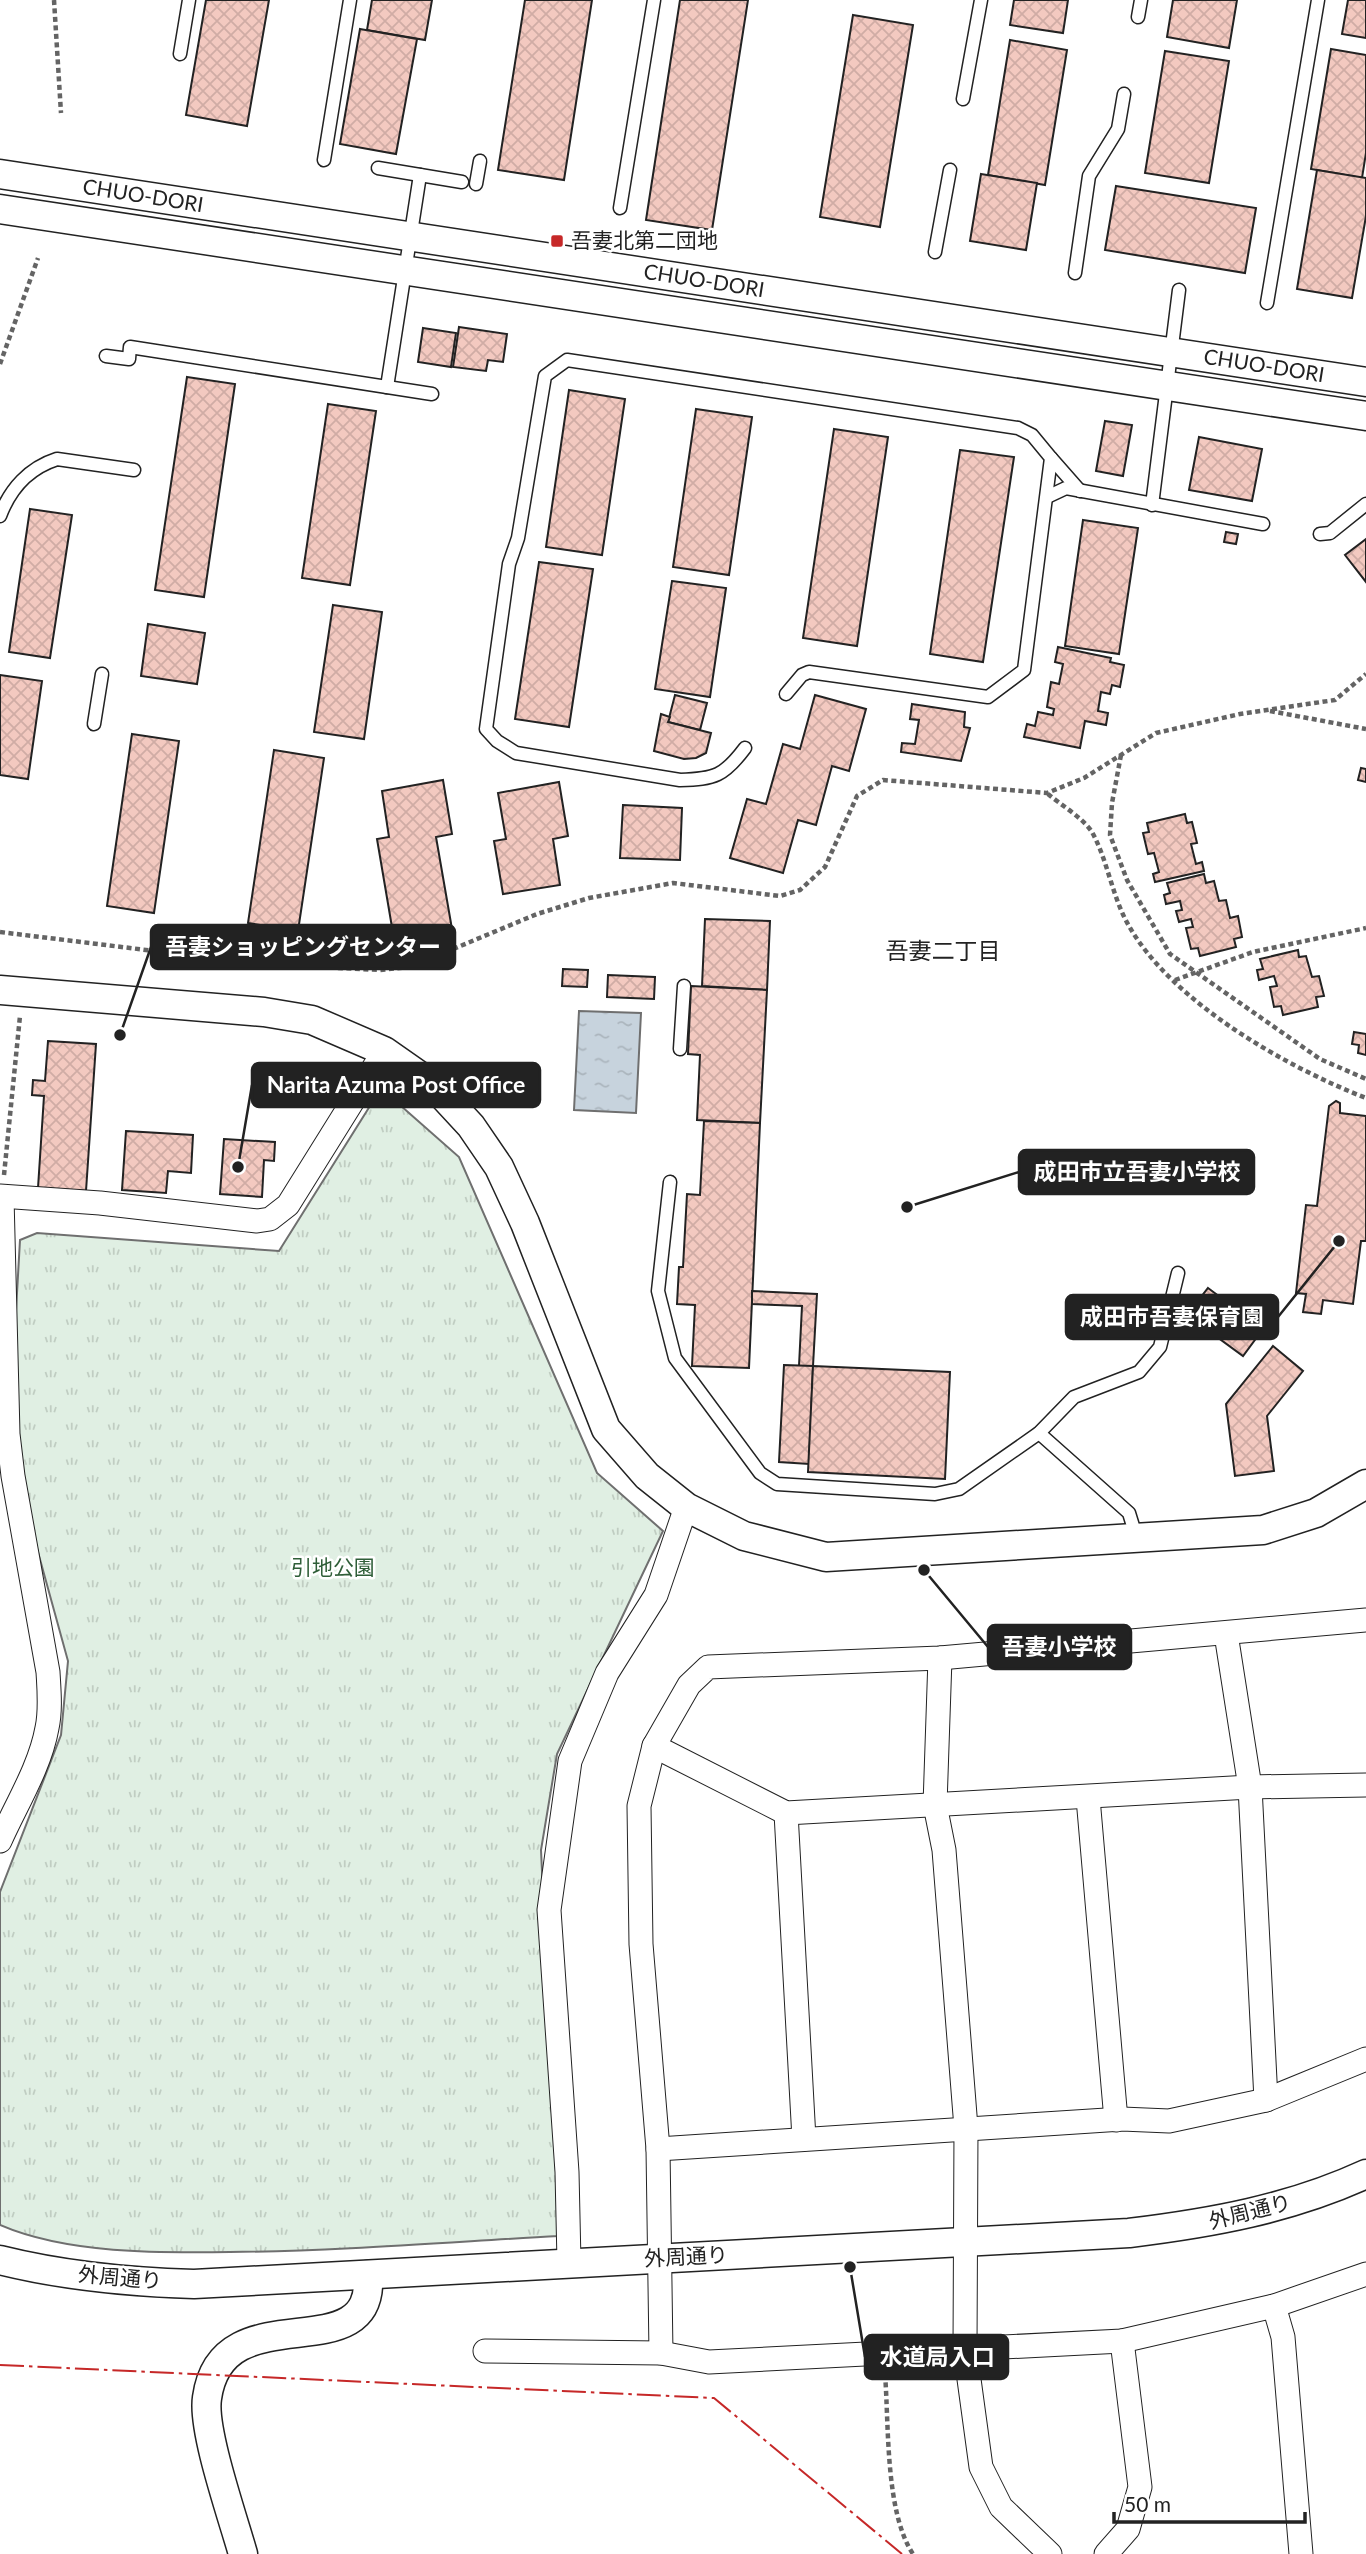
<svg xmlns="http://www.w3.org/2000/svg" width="1366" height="2554" font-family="Lato,'Noto Sans JP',sans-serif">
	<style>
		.grass { fill: url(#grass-tufts); stroke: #6f6f6f; stroke-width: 2 }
		.water { fill: url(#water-ripples); stroke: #6f6f6f; stroke-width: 2 }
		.building { fill: url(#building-cross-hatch); stroke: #222; stroke-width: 2 }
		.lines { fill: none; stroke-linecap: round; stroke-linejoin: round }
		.service-casing { stroke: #222; stroke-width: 15 }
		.minor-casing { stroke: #222; stroke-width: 25 }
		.tertiary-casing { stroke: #222; stroke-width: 31 }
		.path { stroke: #646464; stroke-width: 4.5; stroke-dasharray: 5 3.5; stroke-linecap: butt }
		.service { stroke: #fff; stroke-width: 12 }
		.minor { stroke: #fff; stroke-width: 23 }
		.tertiary { stroke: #fff; stroke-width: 28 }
		.power { stroke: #c62828; stroke-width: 2; stroke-dasharray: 24 5 3.5 5; stroke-linecap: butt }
		.poi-dot { fill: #c62828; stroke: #fff; stroke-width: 2.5 }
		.labels { text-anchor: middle; stroke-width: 5; stroke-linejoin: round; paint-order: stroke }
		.street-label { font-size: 21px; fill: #222; stroke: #fff }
		.poi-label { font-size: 21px; fill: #222; stroke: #fff; text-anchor: start }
		.park-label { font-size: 21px; fill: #2f5e38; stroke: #fff }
		.neighbourhood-label { font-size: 23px; fill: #222; stroke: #fff }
		.leader { fill: none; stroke: #222; stroke-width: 2.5 }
		.callout-dot { fill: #222; stroke: #fff; stroke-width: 2.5 }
		.callout { fill: #222; stroke: #222; stroke-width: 2.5 }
		.callout-label { font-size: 23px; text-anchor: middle; font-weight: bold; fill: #fff }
	</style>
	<defs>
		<pattern id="grass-tufts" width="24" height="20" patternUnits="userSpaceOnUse" patternTransform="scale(1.75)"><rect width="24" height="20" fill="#e0efe3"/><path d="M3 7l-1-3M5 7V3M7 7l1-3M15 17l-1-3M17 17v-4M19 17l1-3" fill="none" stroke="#c0cdc2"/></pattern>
		<pattern id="water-ripples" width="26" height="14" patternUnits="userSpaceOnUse" patternTransform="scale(1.75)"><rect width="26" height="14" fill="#c7d3dd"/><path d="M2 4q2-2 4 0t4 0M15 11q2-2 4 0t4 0" fill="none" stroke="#abb5bd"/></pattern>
		<pattern id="building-cross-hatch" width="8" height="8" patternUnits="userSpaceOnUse" patternTransform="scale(1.75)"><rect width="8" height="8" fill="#f3c9c0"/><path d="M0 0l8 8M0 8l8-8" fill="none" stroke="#d0aca5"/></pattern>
	</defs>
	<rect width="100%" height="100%" fill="#fff"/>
	<path class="grass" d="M375,1098H392L459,1157L597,1473L663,1531L557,1754L541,1850L559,2236C450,2242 340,2251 230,2252C158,2253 67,2254 0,2225V1892L61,1735L68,1661L22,1494L12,1381L20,1240L37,1233L279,1251Z"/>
	<path class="water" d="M579,1011L641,1013L636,1113L574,1110Z"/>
	<g class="building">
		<path d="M206,0H269L247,126L186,115Z"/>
		<path d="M372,0H432L425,40L367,30Z"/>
		<path d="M525,0H592L564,180L498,170Z"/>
		<path d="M680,0H748L712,230L646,220Z"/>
		<path d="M1014,0H1068L1063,33L1010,25Z"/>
		<path d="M1173,0H1237L1229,48L1167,37Z"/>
		<path d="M1348,0H1366V38L1342,34Z"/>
		<path d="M853,15L913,25L880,227L820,217Z"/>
		<path d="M360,29L417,39L396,154L340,144Z"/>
		<path d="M1010,40L1067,50L1045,185L988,175Z"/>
		<path d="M1331,49L1366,55V153L1362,178L1311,169Z"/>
		<path d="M1165,51L1229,61L1209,183L1145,173Z"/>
		<path d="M1317,170L1366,178V216L1352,298L1297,289Z"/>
		<path d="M981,174L1037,183L1026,250L970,241Z"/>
		<path d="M1116,186L1256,208L1245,273L1105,250Z"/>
		<path d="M459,327L507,334L503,362L488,360L486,371L453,367Z"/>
		<path d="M423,328L456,333L451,367L418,362Z"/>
		<path d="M187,377L235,384L204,597L155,590Z"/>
		<path d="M569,390L625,399L602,555L546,547Z"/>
		<path d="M328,404L376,411L350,585L302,578Z"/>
		<path d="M696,409L752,417L729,575L673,567Z"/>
		<path d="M1105,421L1132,425L1123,476L1096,471Z"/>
		<path d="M834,429L888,437L857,646L803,638Z"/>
		<path d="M1199,437L1262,449L1252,501L1189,490Z"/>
		<path d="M960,450L1014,457L983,662L930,654Z"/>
		<path d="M30,509L72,515L50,658L9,652Z"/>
		<path d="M1083,520L1138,528L1119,654L1065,646Z"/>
		<path d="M1226,532L1238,534L1236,544L1224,542Z"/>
		<path d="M1366,539V582L1345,555Z"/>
		<path d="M539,562L593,569L569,727L515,719Z"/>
		<path d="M672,581L726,588L710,697L655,689Z"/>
		<path d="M333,605L382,612L364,739L314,732Z"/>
		<path d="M148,624L205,633L197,684L141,676Z"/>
		<path d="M1058,647L1111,658L1110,662L1124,665L1120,687L1112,685L1110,694L1101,692L1098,711L1108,713L1106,725L1085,721L1080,748L1024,737L1027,724L1035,726L1038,712L1053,715L1054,709L1047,707L1051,682L1059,684L1063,664L1055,662Z"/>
		<path d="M0,675L42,681L28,779L0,775Z"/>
		<path d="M675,695L707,703L700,730L668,722Z"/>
		<path d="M815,695L866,709L849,771L832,766L816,825L798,820L783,873L730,858L747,799L766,804L783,744L800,749Z"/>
		<path d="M912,704L965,712L964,727L970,728L961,761L901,752L902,743L915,744L919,720L910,719Z"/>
		<path d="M661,714L670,717L668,722L711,733L706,753L696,758L684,759L654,751Z"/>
		<path d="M132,734L179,741L154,913L107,906Z"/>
		<path d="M274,750L324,758L298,931L248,923Z"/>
		<path d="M1361,768L1366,769V782L1358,780Z"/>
		<path d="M443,780L452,834L436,837L452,929L394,939L377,839L389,837L382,791Z"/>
		<path d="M559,782L568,836L553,839L560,885L503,894L494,841L506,839L498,793Z"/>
		<path d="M623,805L682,808L680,860L620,858Z"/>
		<path d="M1185,814L1187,823L1192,822L1197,843L1191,844L1196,864L1202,862L1204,871L1155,882L1153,874L1159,872L1154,853L1148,854L1143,833L1149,832L1147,823Z"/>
		<path d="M1204,874L1206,883L1214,881L1219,901L1226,900L1230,918L1238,916L1242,937L1234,939L1236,947L1200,956L1198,948L1191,949L1186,928L1193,927L1191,919L1179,922L1176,911L1182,910L1180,901L1166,904L1164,895L1170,893L1167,883Z"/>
		<path d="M705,919L770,921L767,990L702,986Z"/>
		<path d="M1298,950L1299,957L1306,956L1312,977L1319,976L1324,996L1316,997L1318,1007L1283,1015L1281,1006L1274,1007L1270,987L1277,986L1274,976L1259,980L1257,970L1263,969L1260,959Z"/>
		<path d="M563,969L588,970L587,987L562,986Z"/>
		<path d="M608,975L655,977L654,999L607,997Z"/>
		<path d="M691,986L767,990L760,1123L697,1120L700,1055L688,1054Z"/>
		<path d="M1354,1032L1366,1034V1055L1358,1053L1359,1045L1352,1044Z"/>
		<path d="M48,1041L96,1044L86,1191L38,1188L44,1096L32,1095L33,1080L45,1081Z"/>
		<path d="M1336,1101L1340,1103V1113L1366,1116V1241H1361L1353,1304L1323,1300L1321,1314L1303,1312L1306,1294L1296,1293L1306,1205L1317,1206L1329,1106Z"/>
		<path d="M704,1121L760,1123L749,1368L692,1366L695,1305L677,1304L679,1267H683L687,1194L700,1195Z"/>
		<path d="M126,1131L193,1135L191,1173L168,1171L166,1193L122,1190Z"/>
		<path d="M224,1139L275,1142L274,1161L264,1160L262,1197L220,1194Z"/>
		<path d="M1208,1288L1263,1329L1243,1356L1187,1315Z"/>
		<path d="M752,1291L817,1294L813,1366H799L802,1306L752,1304Z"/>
		<path d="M1273,1346L1303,1371L1267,1416L1274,1471L1235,1476L1226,1404Z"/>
		<path d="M784,1365L813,1366L809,1464L779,1462Z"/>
		<path d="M813,1366L950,1372L945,1479L808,1472Z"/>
	</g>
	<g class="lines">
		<g class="service-casing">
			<g id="service">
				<path d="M1138,17L1141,0"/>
				<path d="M180,54L189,0"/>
				<path d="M963,99L981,0"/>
				<path d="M324,160L350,0"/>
				<path d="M378,168L462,182"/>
				<path d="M476,184L480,161"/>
				<path d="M620,208L654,0"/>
				<path d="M935,252L950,170"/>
				<path d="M1075,273L1089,176L1118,129L1124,94"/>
				<path d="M1267,303L1318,0"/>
				<path d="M106,356L129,359L130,347L432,394"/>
				<path d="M387,387L420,175"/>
				<path d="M1051,458L1080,491"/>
				<path d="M1049,496L1066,488L1263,524"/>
				<path d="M1152,505L1179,290"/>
				<path d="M0,516C10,489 29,468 57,459L134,470"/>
				<path d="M1320,534L1330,533L1366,504"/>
				<path d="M94,724L102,674"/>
				<path d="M745,748C724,776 715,779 680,780L516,753L497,741L486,729L509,564L518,538L545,376L567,360L1018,428L1032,435L1051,458L1024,670L988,697L809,672L802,675L786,694"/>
				<path d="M680,1049L684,986"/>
				<path d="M670,1182L658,1291L675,1358L760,1473L777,1484L935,1494L959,1489L1039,1433L1074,1397L1139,1372L1160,1347L1178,1273"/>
				<path d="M1039,1433L1129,1513L1137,1539"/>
			</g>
		</g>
		<g class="minor-casing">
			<g id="minor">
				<path d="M0,1196L100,1203L257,1221L270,1219L288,1205L384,1051"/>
				<path d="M1226,1634L1250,1787L1266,2100"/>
				<path d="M940,1658L935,1805L944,1850L966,2128L965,2350L981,2467L1001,2507L1050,2554"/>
				<path d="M654,1746L786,1813L1250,1787L1366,1785"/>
				<path d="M1088,1798L1116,2120"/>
				<path d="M786,1813L804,2139"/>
				<path d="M0,1841C16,1805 40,1767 47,1728C51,1710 49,1690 48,1672L13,1476L8,1434L2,1197"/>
				<path d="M658,2149L1122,2119L1169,2121L1266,2100L1366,2059"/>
				<path d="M569,2262L567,2172L549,1910L570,1761L607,1673L656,1595L686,1507"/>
				<path d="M1274,2306L1283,2337L1301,2554"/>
				<path d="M485,2351L661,2353L709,2362L1122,2341L1274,2306L1366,2274"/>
				<path d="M661,2353L658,2149L641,1944L639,1806L654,1746L689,1685L708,1667L940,1658L1366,1620"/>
				<path d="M1106,2554L1128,2529L1140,2487L1122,2341"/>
			</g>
		</g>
		<g class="tertiary-casing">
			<g id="tertiary">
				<path d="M0,174L1366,382"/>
				<path d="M0,209L1366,416"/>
				<path d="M0,990L264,1012L312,1020L384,1051L434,1086L471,1126L499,1167L525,1223L606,1429L647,1476L686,1507L744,1536L826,1557L1263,1530L1316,1513L1366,1484"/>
				<path d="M0,2260C64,2276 128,2282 194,2284L1129,2233C1211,2223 1290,2209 1366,2174"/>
				<path d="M243,2554C233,2518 202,2430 207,2398C222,2289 375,2375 368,2275"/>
			</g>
		</g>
		<g class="path">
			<path d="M54,0L61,113"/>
			<path d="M0,364L38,258"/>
			<path d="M1270,711L1366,729"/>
			<path d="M1121,755L1112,803L1110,835L1127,880L1170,954L1320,1059L1366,1079"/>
			<path d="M1048,794C1061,805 1083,818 1092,832C1108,861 1112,897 1129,926C1172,1002 1286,1067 1366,1098"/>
			<path d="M0,932L260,964L380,970L410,967L537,914L589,898L673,883L780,896L800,890L825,867L857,796L883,780L1047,793L1084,778L1156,733L1240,714L1335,700L1366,674"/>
			<path d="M1175,980L1253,952L1366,928"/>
			<path d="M4,1175L20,1016"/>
			<path d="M885,2374C889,2425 885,2512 913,2554"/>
		</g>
		<use href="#service" class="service"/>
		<use href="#minor" class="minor"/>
		<use href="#tertiary" class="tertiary"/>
		<path class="power" d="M0,2365L714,2398L902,2554"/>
	</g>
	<rect class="poi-dot" x="550" y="234" width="14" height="14" rx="3.5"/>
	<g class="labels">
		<g class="street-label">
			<text transform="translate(143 196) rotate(9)" y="7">CHUO-DORI</text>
			<text transform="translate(704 281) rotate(9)" y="7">CHUO-DORI</text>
			<text transform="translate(1264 366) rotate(9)" y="7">CHUO-DORI</text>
			<text transform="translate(1250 2212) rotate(-14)" y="7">外周通り</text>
			<text transform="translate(686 2257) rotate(-3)" y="7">外周通り</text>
			<text transform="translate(120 2278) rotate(5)" y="7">外周通り</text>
		</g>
		<g class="poi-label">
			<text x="571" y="248">吾妻北第二団地</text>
		</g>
		<g class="park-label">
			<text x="333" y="1575">引地公園</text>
		</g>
		<g class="neighbourhood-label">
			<text x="943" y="959">吾妻二丁目</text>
		</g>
	</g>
	<path class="leader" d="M120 1035L151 947M238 1167L252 1085M907 1207L1019 1172M1339 1241L1278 1317M924 1570L988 1647M850 2267L865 2357"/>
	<g class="callout-dot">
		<circle cx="120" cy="1035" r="7"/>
		<circle cx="238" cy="1167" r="7"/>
		<circle cx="907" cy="1207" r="7"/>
		<circle cx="1339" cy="1241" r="7"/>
		<circle cx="924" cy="1570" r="7"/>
		<circle cx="850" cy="2267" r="7"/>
	</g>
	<g class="callout">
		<rect x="151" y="925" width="304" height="44" rx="7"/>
		<rect x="252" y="1063" width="288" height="44" rx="7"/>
		<rect x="1019" y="1150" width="235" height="44" rx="7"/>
		<rect x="1066" y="1295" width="212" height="44" rx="7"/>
		<rect x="988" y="1625" width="143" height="44" rx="7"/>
		<rect x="865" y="2335" width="143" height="44" rx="7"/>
	</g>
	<g class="callout-label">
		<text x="303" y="955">吾妻ショッピングセンター</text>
		<text x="396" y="1093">Narita Azuma Post Office</text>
		<text x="1137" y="1180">成田市立吾妻小学校</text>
		<text x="1172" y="1325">成田市吾妻保育園</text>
		<text x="1059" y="1655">吾妻小学校</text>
		<text x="937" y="2365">水道局入口</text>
	</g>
	<path d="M1114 2512v10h191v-10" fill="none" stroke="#222222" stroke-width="3.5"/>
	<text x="1124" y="2512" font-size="21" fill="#222222" stroke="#ffffff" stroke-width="5" paint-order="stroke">50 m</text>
</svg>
